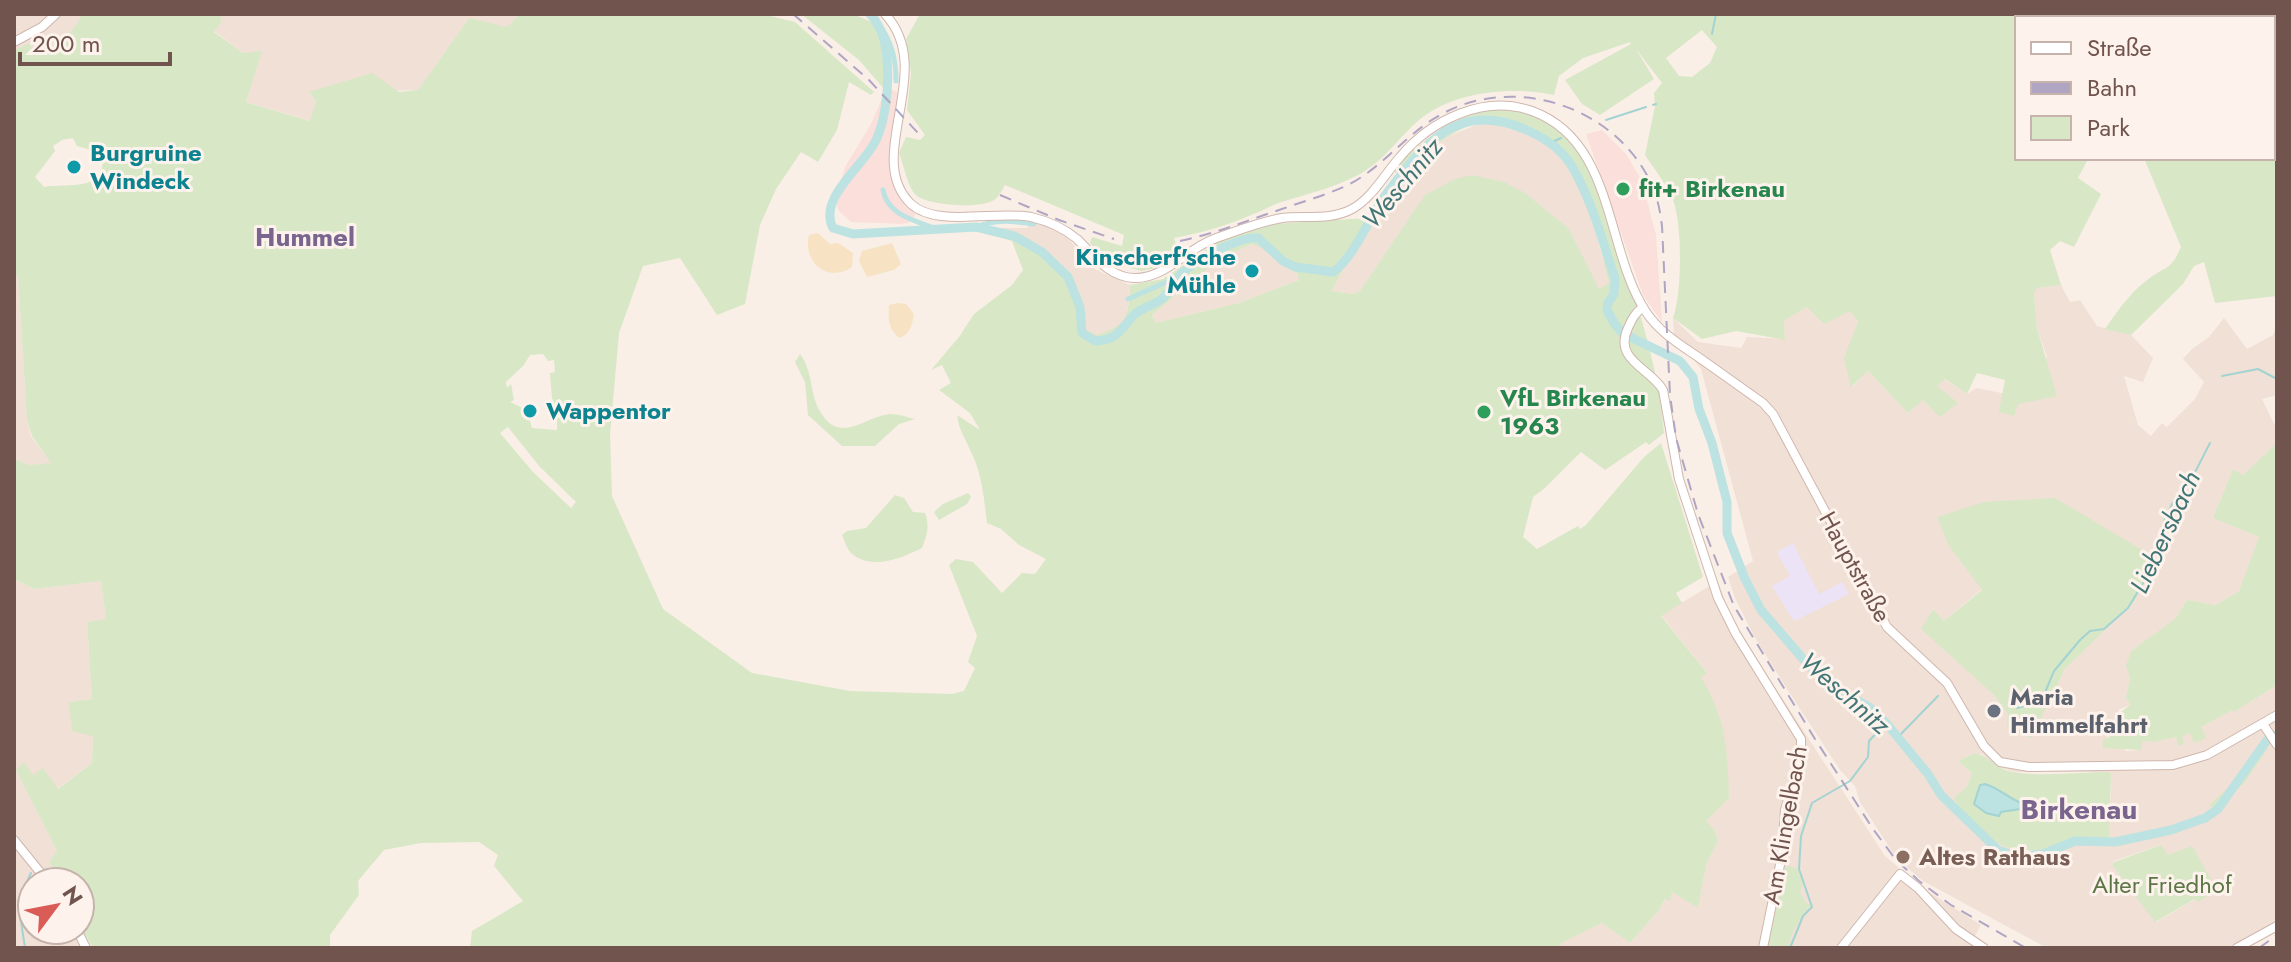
<svg xmlns="http://www.w3.org/2000/svg" width="2291" height="962" font-family="Jost,sans-serif">
	<style>
		.residential { fill: #f1e0d5; fill-rule: evenodd }
		.commercial { fill: #fadfdb }
		.education { fill: #ece3f7 }
		.green { fill: #d8e7c6; fill-rule: evenodd }
		.sand { fill: #f7e3c3 }
		.water { fill: #bce2e1; stroke: #a3d3d2; stroke-width: 2 }
		.lines { fill: none; stroke-linecap: round; stroke-linejoin: round }
		.stream { stroke: #a3d3d2; stroke-width: 2 }
		.canal { stroke: #bce2e1; stroke-width: 5 }
		.river { stroke: #bce2e1; stroke-width: 9 }
		.secondary-casing { stroke: #cfb7ae; stroke-width: 10 }
		.secondary { stroke: #fff; stroke-width: 8 }
		.rail { stroke: #b0a5c3; stroke-width: 2; stroke-dasharray: 12 8; stroke-linecap: butt }
		.culture-dot { fill: #0f9aa8; stroke: #fdf3ec; stroke-width: 3 }
		.leisure-dot { fill: #2e9e5b; stroke: #fdf3ec; stroke-width: 3 }
		.worship-dot { fill: #6b7280; stroke: #fdf3ec; stroke-width: 3 }
		.education-dot { fill: #8d6e63; stroke: #fdf3ec; stroke-width: 3 }
		.labels { text-anchor: middle; stroke-width: 6; stroke-linejoin: round; paint-order: stroke }
		.culture-label { font-size: 24px; font-weight: bold; fill: #0d838f; stroke: #fdf3ec; text-anchor: start }
		.leisure-label { font-size: 24px; font-weight: bold; fill: #27864d; stroke: #fdf3ec; text-anchor: start }
		.street-label { font-size: 24px; fill: #71544d; stroke: #fdf3ec }
		.worship-label { font-size: 24px; font-weight: bold; fill: #5b616d; stroke: #fdf3ec; text-anchor: start }
		.education-label { font-size: 24px; font-weight: bold; fill: #785e54; stroke: #fdf3ec; text-anchor: start }
		.park-label { font-size: 24px; fill: #5c7646; stroke: #fdf3ec }
		.water-label { font-size: 26px; font-style: italic; fill: #427676; stroke: #fdf3ec }
		.neighbourhood-label { font-size: 26px; font-weight: bold; fill: #79658d; stroke: #fdf3ec }
		.quarter-label { font-size: 28px; font-weight: bold; fill: #79658d; stroke: #fdf3ec }
	</style>
	<rect width="100%" height="100%" fill="#faefe6"/>
	<g class="residential">
		<path d="M14,14H82L77,26L58,43L35,55L29,43L14,50Z"/>
		<path d="M220,14H520L507,28L469,18L418,90L310,93L316,101L311,121L246,102L261,52L243,53L214,31L222,21Z"/>
		<path d="M1494,121H1516L1537,127L1556,144L1569,163L1583,190L1610,283L1598,290L1569,229L1372,275L1360,291L1352,294L1332,291L1373,210L1429,150L1449,136L1481,123Z"/>
		<path d="M1032,220L1064,234L1095,269L1130,285L1127,315L1119,328L1097,335L1083,330L1077,302L1067,275L1047,252L1015,232L996,228H1027Z"/>
		<path d="M1252,244L1282,253L1291,260L1299,280L1239,303L1155,323L1152,315L1219,259Z"/>
		<path d="M14,273L18,276L27,420L31,436L52,464L29,465L14,459Z"/>
		<path d="M2061,285L2070,302L2080,300L2097,326L2131,335L2153,358L2143,382L2124,376L2138,425L2151,436L2162,423L2167,427L2195,399L2204,382L2183,359L2192,349L2209,337L2224,318L2247,349L2273,335L2277,325V395L2262,399L2277,430V443L2243,476L2233,469L2213,518L2259,537L2242,584L2239,591L2216,605L2187,600L2176,618L2131,651L2130,677L2126,697L2130,705L2118,710L2124,722L2122,730L2107,734V741H2124L2125,751L2141,750V741L2153,742L2176,737L2184,744L2181,736L2190,733L2194,742L2201,727L2232,709L2234,712L2277,685V930L2243,948H2047L1923,881L1897,859L1860,802L1855,786L1840,770L1787,689L1754,636L1735,598L1728,577L1753,561L1701,369L1674,335L1673,318L1698,342L1741,348L1747,337L1785,339L1784,321L1807,307L1850,311L1858,322L1848,352L1852,387L1868,371L1908,413L1923,399L1940,416L1948,410L1928,395L1944,379L1967,394L1976,388L2032,399L2047,357L2037,328L2034,293L2036,288ZM1949,546L2137,549L2154,557L2134,602L2065,669L2030,738L1995,696L1922,629L1933,609L1944,621L1982,589ZM1972,754H1982L1998,767L2014,772H2108L2111,775V798L2087,836L2029,851L2009,848L1955,798L1967,786L1972,773L1958,761ZM2160,845L2168,856L2192,846L2202,866L2198,902L2196,899L2156,922L2112,865L2114,861Z"/>
		<path d="M14,579L34,589L101,581L106,619L87,622L92,699L69,702L93,736L92,763L57,789L33,775L16,770L57,851L49,862L56,876L50,879L51,882H32V930H75L84,948H14Z"/>
		<path d="M1718,581L1733,622L1747,644L1885,856L1924,889L1981,925L1974,938L1991,948H1563L1558,944L1602,923L1630,943L1659,910L1666,898L1669,901L1672,892L1698,907L1706,865L1718,841L1715,831L1705,821L1700,677L1707,673L1661,615Z"/>
	</g>
	<g class="commercial">
		<path d="M887,87L898,93L891,166L898,195L916,215L908,223L901,224L851,222L838,210L836,200L845,167L871,124Z"/>
		<path d="M1602,130L1626,154L1642,181L1656,235L1662,322L1643,295L1586,134Z"/>
	</g>
	<path class="education" d="M1793,543L1819,594L1842,582L1849,594L1794,621L1772,586L1790,576L1777,552Z"/>
	<g class="green">
		<path d="M82,14H220L222,21L214,32L243,53L262,51L246,102L310,121L316,101L309,92L372,73L399,92L418,90L469,18L507,27L520,14H762L795,22L874,92L871,95L849,82L837,130L818,162L801,152L776,189L760,225L745,304L717,315L680,258L643,266L619,333L610,435L612,496L663,609L752,673L850,691L952,694L964,691L975,668L968,662L977,636L949,565L956,559L973,562L1002,593L1022,573L1035,574L1046,559L1019,545L1001,529L987,523C984,498 982,474 971,452C965,438 959,430 957,415L980,430L970,413L939,390L951,383L942,365L931,370L959,337L974,314L1012,285L1023,270L1012,241L977,231C983,230 990,228 996,228C1022,228 1054,254 1067,275C1077,291 1079,312 1083,329L1097,335C1129,324 1128,317 1130,285L1163,279L1217,242L1272,224L1369,218L1332,291L1352,294L1360,291L1425,195L1455,179L1472,175L1504,182L1525,193L1569,229L1599,289L1609,283C1601,252 1595,217 1582,188C1550,116 1494,97 1431,149C1420,158 1410,170 1401,180L1394,170C1458,98 1545,78 1593,179C1622,261 1657,345 1664,433L1649,445L1646,442L1605,470L1581,452L1545,488L1533,497L1523,537L1537,549L1578,526L1580,529L1586,525L1644,457L1661,443L1703,577L1676,593L1682,603L1661,616L1707,673L1701,677C1726,720 1728,750 1729,798L1706,821L1715,831L1718,841L1706,865L1698,908L1672,892L1670,901L1665,899L1659,910L1630,943L1602,923L1559,944L1563,948H470L472,931L523,901L494,866L498,855L479,842L421,843L384,850L358,881L359,895L330,935V948H93L80,927V882H59L49,862L57,851L16,770L24,762L33,775L43,768L58,789L92,763L93,736L72,731L69,702L92,699L87,622L106,619L101,581L34,589L14,579V459L29,465L51,463L32,436L27,420L18,276L14,273V50L29,43L36,55C55,45 74,35 82,14ZM73,138L77,146L91,150L102,159C107,192 63,183 44,187L35,177L55,151L53,146L62,140ZM1252,244C1279,255 1289,249 1299,280L1239,303L1155,323L1152,315L1219,259ZM543,354L548,361L554,360L555,372L550,373L552,398L557,410V430L532,428L527,410L510,402L514,400L511,384L507,388L506,382L524,365L530,355ZM508,427L540,467L576,502L571,508L533,472L500,433Z"/>
		<path d="M801,14H853L874,23L884,57L885,90L859,60Z"/>
		<path d="M920,14H2118L2112,18H2017V158H2086L2088,159L2078,178L2101,194L2074,247L2060,241L2050,250L2061,285L2037,288L2034,293L2037,328L2057,396L2018,404L2014,416L1999,412L2005,380L1977,373L1967,394L1945,379L1937,386L1958,403L1940,417L1923,400L1908,413L1868,371L1851,387L1844,358L1858,322L1850,311L1824,324L1807,307L1784,321L1785,340L1736,331L1702,339L1673,318C1682,295 1683,220 1672,198C1666,183 1654,169 1645,155L1655,106L1654,93L1662,83L1636,49L1654,79L1600,115L1582,104L1565,80L1631,44L1630,42L1583,58L1559,76L1554,95C1511,86 1454,91 1419,120C1397,139 1387,158 1360,174C1336,187 1311,193 1285,201C1273,204 1262,211 1251,215C1226,226 1201,233 1174,238L1179,254L1160,267L1142,271L1105,262L1090,243L1092,237L1122,246L1124,235L1005,185C1002,190 999,197 994,200C981,209 925,206 915,194C908,187 903,163 899,153L906,137L920,140L925,135L907,110L911,73L906,39ZM1702,30L1717,47L1710,63L1692,77L1679,76L1666,58Z"/>
		<path d="M2185,14H2277V65L2273,68V18H2190Z"/>
		<path d="M2277,122V296L2215,303L2204,262L2194,266L2183,284L2131,335L2105,329C2117,312 2129,294 2146,281C2166,265 2170,272 2181,247L2144,158H2273V127Z"/>
		<path d="M800,354C814,373 809,395 821,413C841,445 865,416 890,414C898,414 907,417 915,419L899,424L875,446H842L808,415L805,382L795,362Z"/>
		<path d="M2277,443V685L2234,712L2232,710L2201,727L2206,738L2194,743L2190,733L2182,736L2184,744L2179,746L2176,737L2153,742L2142,741L2141,750L2103,748V740L2122,730L2124,722L2120,713L2130,705L2126,697L2130,677L2126,666L2131,651L2176,618L2187,600L2216,605L2239,591L2259,537L2213,518L2233,469L2243,475Z"/>
		<path d="M968,493L971,497L967,504L939,520L934,512L943,504Z"/>
		<path d="M895,495L904,498L913,512L925,513C930,526 927,535 922,548C902,558 871,571 851,553C847,549 844,540 842,535L847,531L866,528Z"/>
		<path d="M2055,498L2154,557L2148,575L2134,602L2065,669L2031,738L2007,728L2008,714L1995,696L1921,629L1933,609L1944,621L1982,590L1949,546L1937,517L1984,502Z"/>
		<path d="M2262,748H2268L2244,783L2214,810L2209,803H2212C2224,792 2234,781 2245,769C2252,762 2255,754 2262,748Z"/>
		<path d="M1972,754C1986,752 1992,765 2005,770C2027,778 2082,772 2108,772L2111,774L2109,838H2075L2037,851L2009,848L2001,845L1962,813L1954,798L1967,786L1972,773L1958,761Z"/>
		<path d="M2161,845L2168,855L2192,846L2217,890L2198,902L2195,899L2155,922L2112,865L2114,862Z"/>
		<path d="M1785,866L1797,868L1803,884L1800,892L1806,903L1812,905C1801,916 1790,932 1789,948H1768Z"/>
	</g>
	<g class="sand">
		<path d="M818,233L830,244L838,243L853,253L852,267C828,284 802,262 809,235Z"/>
		<path d="M892,243L901,264L894,270L867,277L859,261L862,251Z"/>
		<path d="M898,303L906,304L914,314C912,325 911,333 900,338C888,330 888,318 889,305Z"/>
	</g>
	<path class="water" d="M1985,784C1999,788 2008,798 2021,803L2020,809L2001,812L1999,816L1986,813L1974,804L1980,785Z"/>
	<g class="lines">
		<g class="stream">
			<path d="M1712,34L1716,14"/>
			<path d="M1653,105L1656,104"/>
			<path d="M1606,120L1646,107"/>
			<path d="M1550,143L1561,138"/>
			<path d="M2222,376L2258,369L2277,379"/>
			<path d="M2017,708L2041,702L2054,671L2080,640L2090,631L2104,629L2128,608L2151,570L2164,521L2175,498L2192,478L2210,443"/>
			<path d="M1898,737L1938,696"/>
			<path d="M25,948L18,901L31,873"/>
			<path d="M1790,948L1803,916L1812,907L1799,869L1801,836L1812,803L1850,781L1868,757L1869,741L1886,723"/>
		</g>
		<g class="canal">
			<path d="M879,24C892,43 896,59 896,81"/>
			<path d="M883,190C888,216 915,220 936,229"/>
			<path d="M976,227C996,219 1013,221 1034,224"/>
			<path d="M1128,299L1178,277"/>
		</g>
		<path class="river" d="M870,14C895,39 890,108 877,138C866,165 817,197 833,228L853,234L976,227L1014,236L1042,252L1068,277L1080,307L1082,333L1095,341C1119,340 1121,328 1135,314C1142,308 1154,305 1162,299C1170,292 1174,282 1181,274C1194,261 1239,236 1258,238L1283,261L1295,267L1333,272C1353,259 1369,218 1384,197C1424,144 1457,98 1529,131C1548,140 1564,151 1574,170C1593,204 1603,243 1615,279L1614,294L1608,303L1607,310L1614,323L1622,333L1680,361L1693,377L1699,409L1712,443L1727,502V533L1745,579L1761,610L1810,667L1830,685L1869,707L1886,723L1928,774L1941,795L1998,850L2017,857L2043,854L2075,841L2115,842L2171,830L2205,818L2218,809L2267,740L2277,734"/>
		<g class="secondary-casing">
			<g id="secondary">
				<path d="M885,14C938,71 862,157 911,204C937,228 997,210 1031,217C1048,221 1064,228 1077,239C1094,255 1108,277 1134,278C1165,279 1186,249 1214,239C1236,231 1259,222 1282,218C1305,215 1330,221 1352,209C1372,198 1385,174 1400,157C1431,120 1484,94 1532,111C1615,141 1605,250 1646,312C1662,336 1688,349 1711,366C1728,378 1746,391 1763,403L1773,414L1887,627L1947,683L1984,746L2000,762L2029,767L2173,765L2207,755L2277,715"/>
				<path d="M14,42L42,27L56,14"/>
				<path d="M1643,307C1635,313 1632,319 1628,328C1613,360 1650,368 1663,390L1679,479L1718,598L1736,634L1801,739V753L1785,810L1782,855L1763,948"/>
				<path d="M2263,724L2277,745"/>
				<path d="M14,840L48,882"/>
				<path d="M77,930L86,948"/>
				<path d="M1841,948L1900,874L1918,888L1956,929L1984,948"/>
				<path d="M2237,948L2277,926"/>
			</g>
		</g>
		<use href="#secondary" class="secondary"/>
		<g class="rail">
			<path d="M793,14L869,80L918,133"/>
			<path d="M1000,195L1059,220L1114,239"/>
			<path d="M1180,241C1214,234 1246,221 1279,210C1302,202 1326,195 1348,185C1383,167 1406,134 1440,115C1513,74 1611,105 1649,179C1657,194 1660,210 1662,226L1670,395L1676,438L1698,514L1734,606L1815,739L1873,829L1896,860L1919,881L1951,905L2026,948"/>
			<path d="M2259,948L2277,935"/>
		</g>
	</g>
	<g class="culture-dot">
		<circle cx="74" cy="167" r="8"/>
		<circle cx="1252" cy="271" r="8"/>
		<circle cx="530" cy="411" r="8"/>
	</g>
	<g class="leisure-dot">
		<circle cx="1623" cy="189" r="8"/>
		<circle cx="1484" cy="412" r="8"/>
	</g>
	<circle class="worship-dot" cx="1994" cy="711" r="8"/>
	<circle class="education-dot" cx="1903" cy="857" r="8"/>
	<g class="labels">
		<g class="culture-label">
			<text x="90" y="161">Burgruine<tspan x="90" dy="28">Windeck</tspan></text>
			<text x="1236" y="265" text-anchor="end">Kinscherf'sche<tspan x="1236" dy="28">Mühle</tspan></text>
			<text x="546" y="419">Wappentor</text>
		</g>
		<g class="leisure-label">
			<text x="1639" y="197">fit+ Birkenau</text>
			<text x="1500" y="406">VfL Birkenau<tspan x="1500" dy="28">1963</tspan></text>
		</g>
		<g class="street-label">
			<text transform="translate(1855 567) rotate(61)" y="8">Hauptstraße</text>
			<text transform="translate(1785 825) rotate(-80)" y="8">Am Klingelbach</text>
		</g>
		<g class="worship-label">
			<text x="2010" y="705">Maria<tspan x="2010" dy="28">Himmelfahrt</tspan></text>
		</g>
		<g class="education-label">
			<text x="1919" y="865">Altes Rathaus</text>
		</g>
		<g class="park-label">
			<text x="2162" y="893">Alter Friedhof</text>
		</g>
		<g class="water-label">
			<text transform="translate(1402 183) rotate(-50)" y="9">Weschnitz</text>
			<text transform="translate(2165 532) rotate(-65)" y="9">Liebersbach</text>
			<text transform="translate(1845 693) rotate(41)" y="9">Weschnitz</text>
		</g>
		<g class="neighbourhood-label">
			<text x="305" y="246">Hummel</text>
		</g>
		<g class="quarter-label">
			<text x="2079" y="819">Birkenau</text>
		</g>
	</g>
	<rect width="2291" height="962" fill="none" stroke="#71544d" stroke-width="32"/>
	<rect x="2015" y="16" width="260" height="144" fill="#fdf3ec" stroke="#c5b3ac" stroke-width="2"/>
	<rect x="2031" y="42" width="40" height="12" fill="#ffffff" stroke="#c5b3ac" stroke-width="2"/>
	<text x="2087" y="56" font-size="24" fill="#71544d">Straße</text>
	<rect x="2031" y="82" width="40" height="12" fill="#b0a5c3" stroke="#c5b3ac" stroke-width="2"/>
	<text x="2087" y="96" font-size="24" fill="#71544d">Bahn</text>
	<rect x="2031" y="116" width="40" height="24" fill="#d8e7c6" stroke="#c5b3ac" stroke-width="2"/>
	<text x="2087" y="136" font-size="24" fill="#71544d">Park</text>
	<g transform="translate(56 906) rotate(58)"><circle r="38" fill="#fdf3ec" stroke="#c5b3ac" stroke-width="2"/>
	<path d="M0-6L14 30L0 20L-14 30Z" fill="#d95d56"/>
	<text y="-12" font-size="22" font-weight="bold" text-anchor="middle" fill="#71544d">N</text>
	</g>
	<path d="M20 52v12h150v-12" fill="none" stroke="#71544d" stroke-width="4"/>
	<text x="32" y="52" font-size="24" fill="#71544d" stroke="#fdf3ec" stroke-width="6" paint-order="stroke">200 m</text>
</svg>
